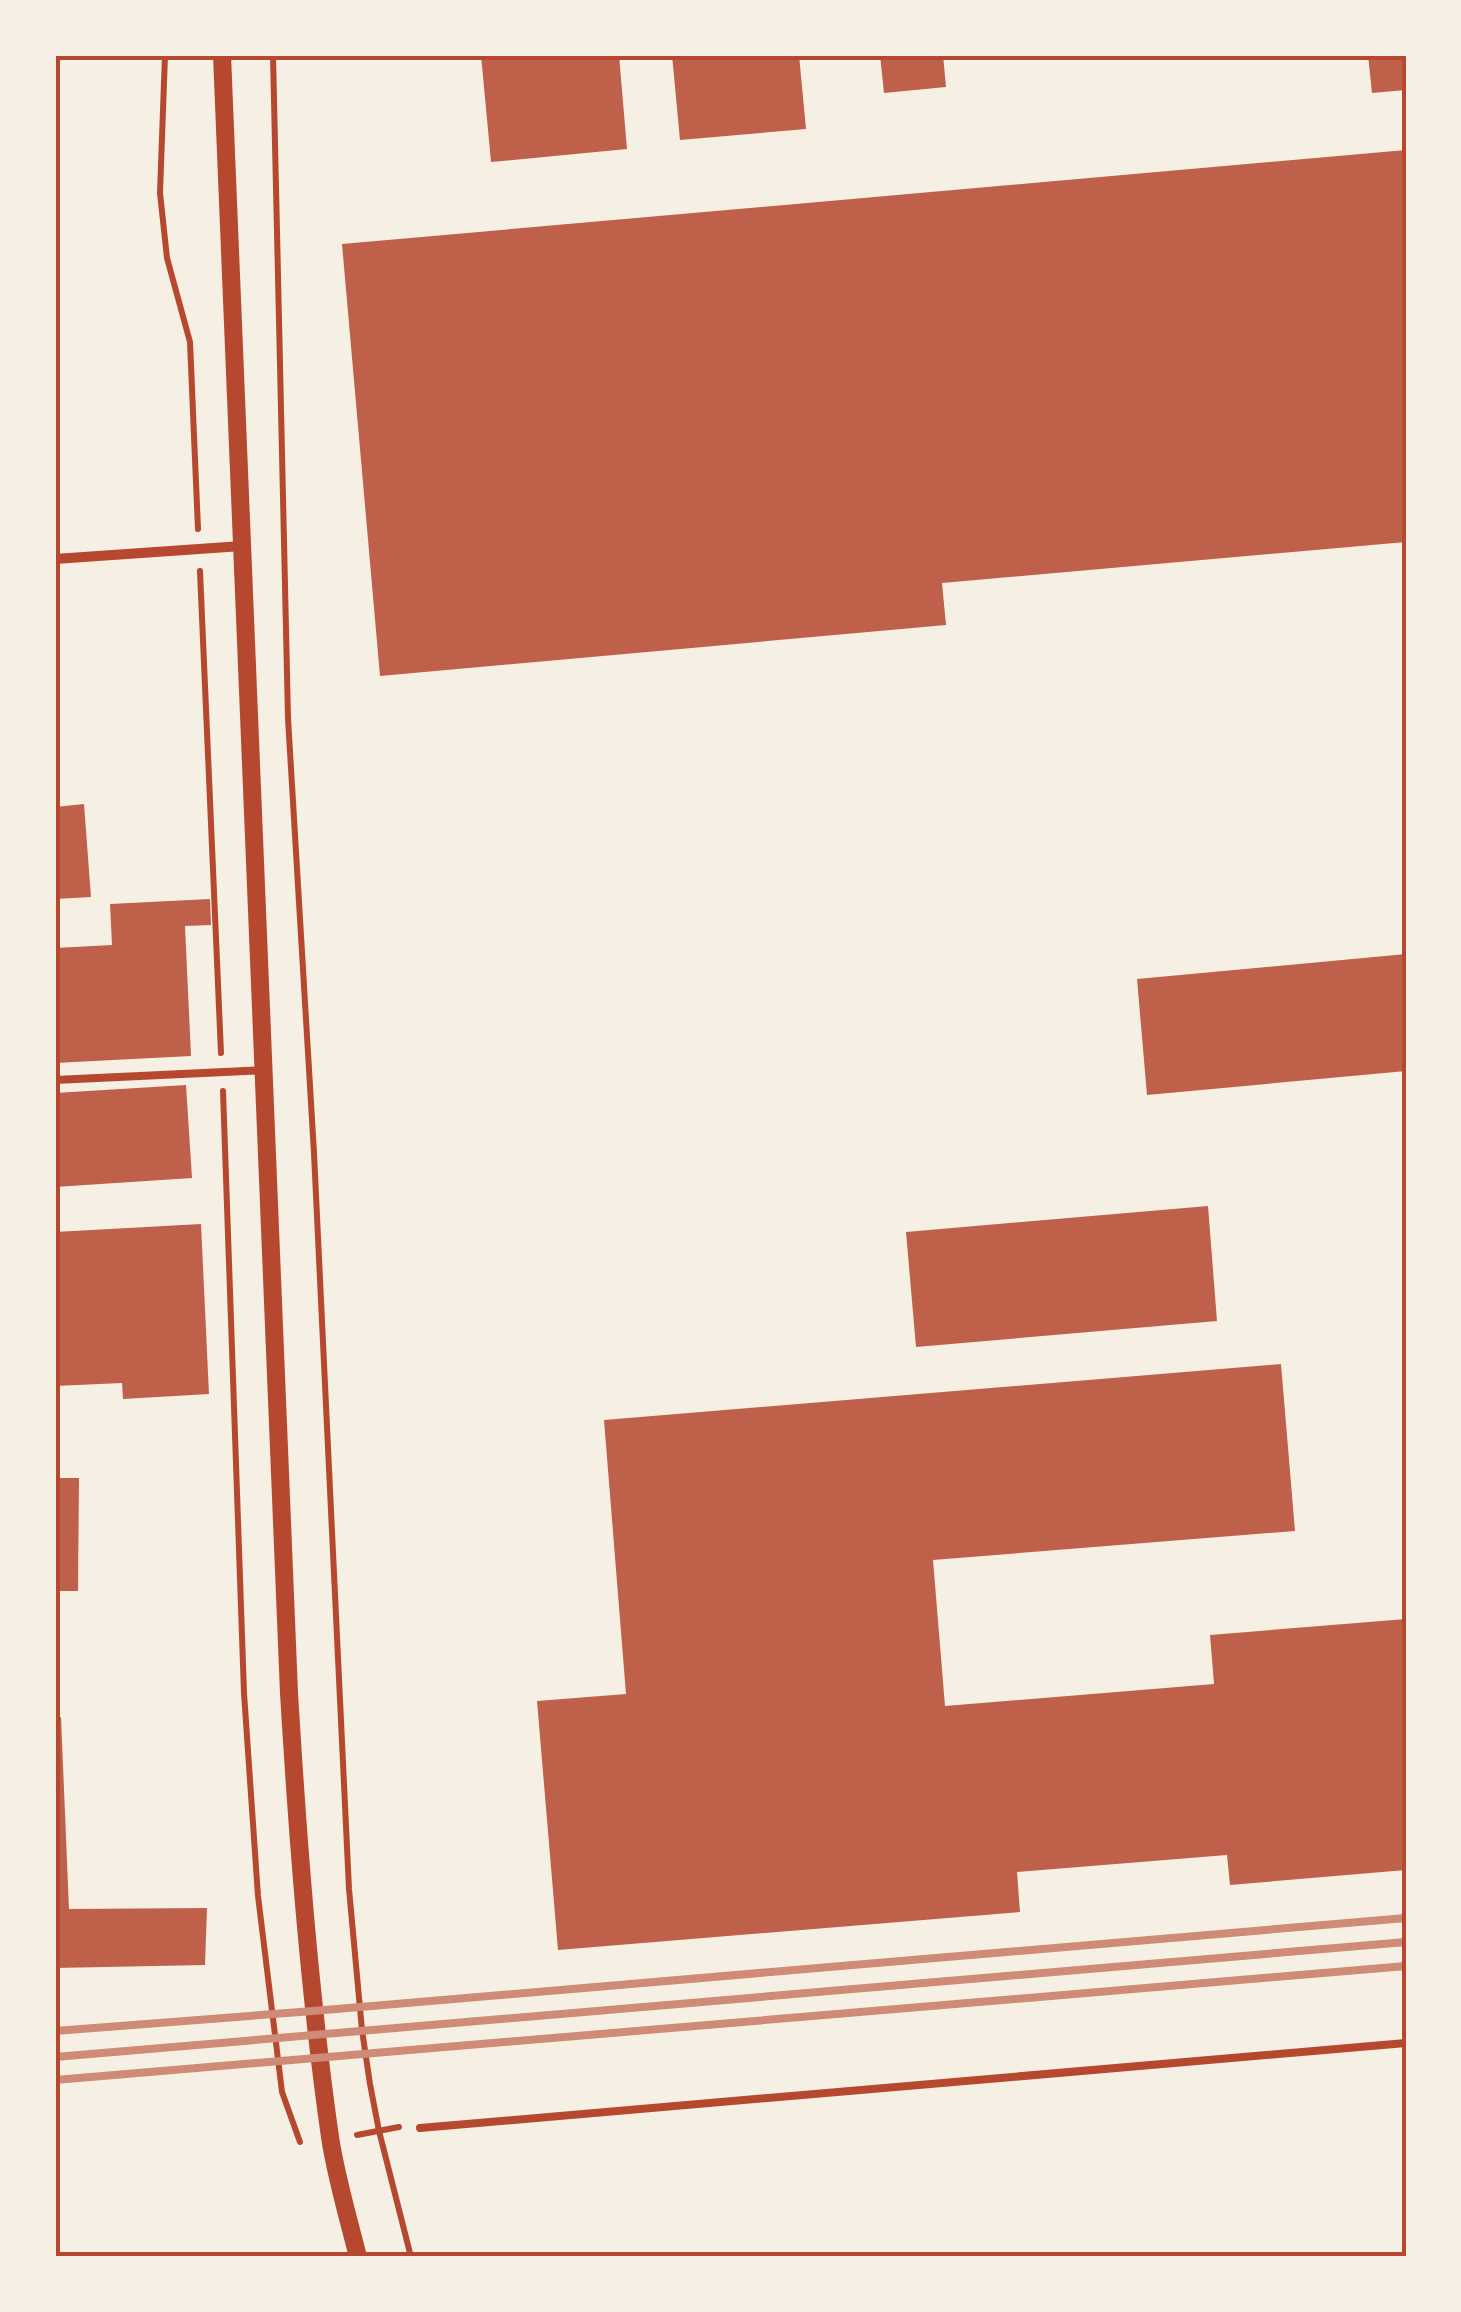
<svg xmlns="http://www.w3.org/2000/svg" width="1461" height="2312" font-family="'PT Sans Narrow',sans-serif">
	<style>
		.building { fill: #bf614a }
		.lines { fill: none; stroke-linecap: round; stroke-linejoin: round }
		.path { stroke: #b5482f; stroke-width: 6 }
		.service { stroke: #b5482f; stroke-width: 8 }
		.minor { stroke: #b5482f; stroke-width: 10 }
		.tertiary { stroke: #b5482f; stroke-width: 18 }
		.rail { stroke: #cf8b77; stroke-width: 8 }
		.neatline { fill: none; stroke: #b5482f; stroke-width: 4 }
	</style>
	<rect width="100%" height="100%" fill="#f6efe4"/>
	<g class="building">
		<path d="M481,55H619L627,149L491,162Z"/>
		<path d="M672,55H799L806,129L680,140Z"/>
		<path d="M880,55H943L946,87L884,93Z"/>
		<path d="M1368,55H1406V90L1372,93Z"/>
		<path d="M1406,150V542L942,583L946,625L380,676L342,244Z"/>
		<path d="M84,804L91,897L55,899V807Z"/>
		<path d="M210,899L211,925L185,926L191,1056L55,1063V948L112,945L110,904Z"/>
		<path d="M1406,954V1071L1147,1095L1137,979Z"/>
		<path d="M186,1085L192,1178L55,1187V1093Z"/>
		<path d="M1208,1206L1217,1321L916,1347L906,1232Z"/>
		<path d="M201,1224L209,1394L123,1399L122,1383L55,1386V1330H60L55,1232Z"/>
		<path d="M1281,1364L1295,1531L933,1560L945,1706L1214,1684L1210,1635L1406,1619V1870L1230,1885L1227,1855L1017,1872L1020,1912L558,1950L537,1701L626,1694L604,1420Z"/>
		<path d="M55,1478H79L78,1591H55Z"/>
		<path d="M55,1717H61L69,1909L207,1908L205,1965L55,1968Z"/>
	</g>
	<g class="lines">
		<g class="path">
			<path d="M165,55L160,193L167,258L190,342L198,529"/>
			<path d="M273,55L288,718L314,1153L349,1889L362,2030L370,2084L379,2131L411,2257"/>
			<path d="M200,571L221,1053"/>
			<path d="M223,1091L244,1693L258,1896L282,2092L300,2142"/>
			<path d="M357,2135L399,2127"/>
		</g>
		<g class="service">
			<path d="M55,1080L264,1070"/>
			<path d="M420,2128L1406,2043"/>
		</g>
		<path class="minor" d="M55,559L242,546"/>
		<path class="tertiary" d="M222,55L289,1693C298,1842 309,1989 330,2137C336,2177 348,2217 358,2257"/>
		<g class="rail">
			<path d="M55,2031L313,2011L1406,1918"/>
			<path d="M55,2057L1406,1942"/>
			<path d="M55,2080L1406,1966"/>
		</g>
	</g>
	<rect width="1461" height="2312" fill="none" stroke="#f6efe4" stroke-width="115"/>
	<rect x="58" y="58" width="1346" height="2196" class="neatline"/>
</svg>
